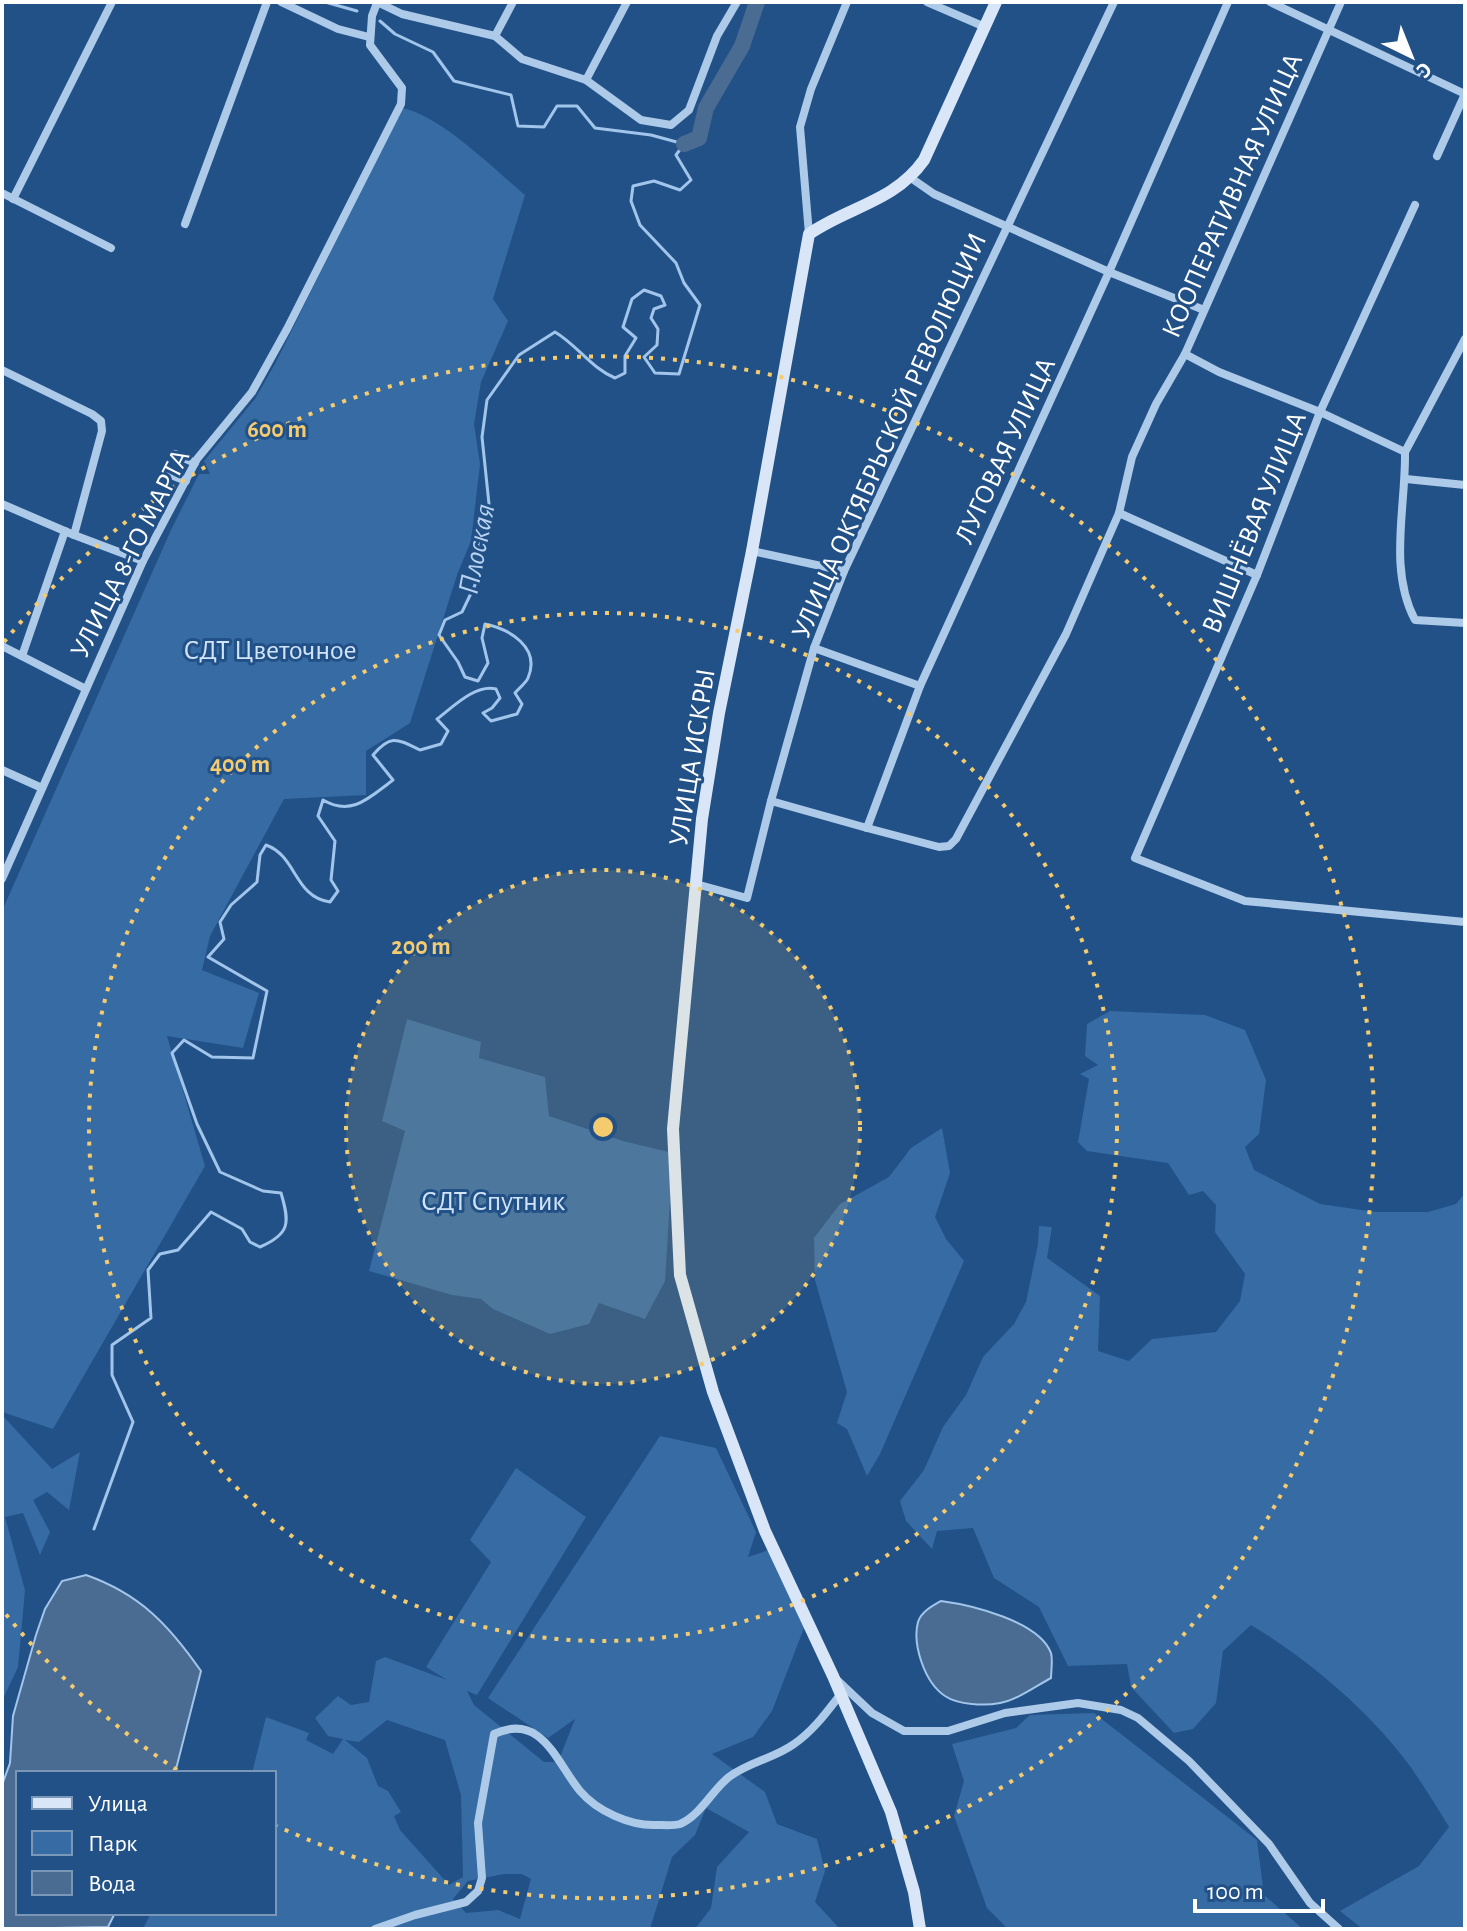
<svg xmlns="http://www.w3.org/2000/svg" width="1467" height="1931" font-family="'Alegreya Sans',sans-serif">
	<style>
		.green { fill: #366ba4; fill-rule: evenodd }
		.water { fill: #4a6b92; stroke: #a1c5eb; stroke-width: 2 }
		.lines { fill: none; stroke-linecap: round; stroke-linejoin: round }
		.stream { stroke: #a1c5eb; stroke-width: 3 }
		.river { stroke: #4a6b92; stroke-width: 16 }
		.street { stroke: #adcae9; stroke-width: 8 }
		.secondary { stroke: #d8e6f8; stroke-width: 12 }
		.ring { fill: none; stroke: #f5cb6f; stroke-width: 4; stroke-dasharray: 4 8 }
		.labels { text-anchor: middle; stroke-width: 6; stroke-linejoin: round; paint-order: stroke }
		.street-label { font-size: 28px; fill: #fff; stroke: #225187 }
		.park-label { font-size: 28px; fill: #d1e3f7; stroke: #225187 }
		.water-label { font-size: 30px; font-style: italic; fill: #b8d3f1; stroke: #225187 }
		.centre { fill: #f5cb6f; stroke: #225187; stroke-width: 4 }
		.ring-label { font-size: 24px; text-anchor: middle; font-weight: bold; fill: #f5cb6f; stroke: #225187; stroke-width: 6; stroke-linejoin: round; paint-order: stroke }
	</style>
	<rect width="100%" height="100%" fill="#225187"/>
	<g class="green">
		<path d="M402,108C440,115 494,169 525,195L493,299L508,321L481,382L474,424L480,464L471,541L457,575L410,723L366,751V795L284,799L210,936L202,970L259,993L243,1048L167,1036L205,1166L53,1429L2,1412V911L171,530L199,474H210L204,461L255,399L275,364Z"/>
		<path d="M1110,1011L1205,1015L1245,1030L1266,1080L1259,1134L1245,1147L1254,1170L1320,1204L1375,1212H1428L1456,1204L1465,1193V1929H1363L1340,1911L1419,1866L1449,1827C1437,1807 1425,1788 1412,1769C1373,1714 1309,1660 1251,1625L1223,1651L1216,1703L1193,1729L1174,1733L1131,1687L1127,1664L1068,1666L1039,1607L994,1578L973,1528L937,1531L932,1549L906,1521L900,1501L924,1470L943,1427L966,1395L983,1357L1014,1324L1026,1302L1038,1244L1039,1226L1052,1227L1047,1258L1100,1296L1098,1351L1129,1361L1152,1339L1216,1332L1240,1301L1245,1274L1215,1232L1216,1205L1203,1191L1189,1195L1168,1163L1087,1151L1078,1142L1089,1079L1080,1074L1098,1065L1085,1056L1087,1024Z"/>
		<path d="M407,1019L481,1042L479,1058L545,1077L549,1116L623,1141L673,1153L665,1281L645,1319L599,1303L589,1324L550,1334L493,1309L481,1299L452,1295L369,1271L405,1131L382,1121Z"/>
		<path d="M942,1128L950,1173L935,1217L946,1239L964,1261L880,1454L867,1476L847,1429L837,1423L847,1392L815,1280L814,1238L840,1204L889,1177L911,1148Z"/>
		<path d="M2,1415L52,1469L80,1452L69,1510L47,1492L33,1500L50,1532L40,1555L23,1513L5,1517L25,1590L18,1667L2,1701Z"/>
		<path d="M660,1436L716,1448L756,1532L748,1557L769,1550L804,1628L772,1711L753,1737L712,1754L765,1792L777,1824L817,1839L825,1871L815,1902L840,1929H695L711,1908L717,1867L749,1832L706,1808L695,1835L672,1857L650,1929H143L151,1913H274V1773H252L266,1717L309,1733L306,1740L333,1754L343,1739L328,1736L315,1718L338,1696L351,1705L369,1702L376,1661L385,1657L447,1680L426,1667L491,1562L470,1540L516,1468L586,1517L477,1695L467,1691L474,1705L544,1762H558L575,1719L548,1738L488,1698ZM387,1720L445,1740L461,1795L463,1877L449,1885L400,1830L394,1816L401,1812L388,1791L378,1786L367,1758L345,1740L359,1742ZM504,1874H522L531,1879L520,1919L498,1910L466,1913L453,1899L468,1881Z"/>
		<path d="M1094,1713L1257,1840L1264,1895L1303,1929H1008L987,1908L954,1816L964,1781L952,1744L1016,1728L1030,1715Z"/>
	</g>
	<g class="water">
		<path d="M86,1575C140,1594 169,1625 201,1671L175,1773H18V1913H115L108,1927L2,1929V1785L10,1763L13,1716L36,1635L45,1609L62,1581Z"/>
		<path d="M941,1601C971,1605 1039,1621 1051,1653C1053,1660 1051,1671 1051,1678C1036,1686 1017,1700 1000,1703C985,1706 958,1705 945,1696C925,1683 912,1645 918,1622C921,1612 932,1606 941,1601Z"/>
	</g>
	<g class="lines">
		<g class="stream">
			<path d="M325,2L357,11"/>
			<path d="M94,1529L133,1422L112,1375V1345L151,1318L148,1270L160,1254L178,1250L211,1212L242,1229L250,1242L260,1247C290,1234 290,1223 281,1193L263,1191L220,1172L197,1124L172,1053L184,1040L212,1057L253,1058L267,991L208,957L224,939L220,922L231,905L257,882L260,855L266,845C297,856 294,897 330,902L338,891L331,880L335,841L318,816L323,800C352,817 370,797 393,780L373,755C391,734 397,739 420,750L441,744L448,731L437,719C453,707 475,684 496,689L500,698L492,708L483,713L491,721L517,714L522,704L515,693C518,689 526,683 528,678C541,647 509,629 485,624L482,638L488,663L478,681L465,677L458,662L439,635L445,620L462,612L475,585L480,558L477,530L489,504L482,437L487,400L519,355L555,332C577,345 591,368 615,378L625,373V356L636,338L623,327L632,299L644,290L661,296L665,305L654,309L651,318L658,329L657,345L644,357L655,373L679,374L700,305L684,283L676,263L640,225L631,201L633,186L654,181L680,190L691,180L676,155L684,144L651,135L595,128L577,106H557L544,127L518,126L511,95L454,81L433,52L395,34L380,21"/>
		</g>
		<path class="river" d="M684,144L699,138L706,108L742,46L757,2"/>
		<g class="street">
			<path d="M281,2L338,29L369,37"/>
			<path d="M377,2L402,14L495,36L522,59L586,80L641,120L671,125L689,110L717,36L737,2"/>
			<path d="M927,2L985,27"/>
			<path d="M1270,2L1465,94"/>
			<path d="M495,36L513,2"/>
			<path d="M586,80L627,2"/>
			<path d="M1437,156L1465,94"/>
			<path d="M911,178L934,194L1109,272L1204,310"/>
			<path d="M2,193L111,248"/>
			<path d="M13,199L112,2"/>
			<path d="M1415,205L1320,412L1257,575L1135,858L1245,901L1465,922"/>
			<path d="M185,224L267,2"/>
			<path d="M809,234L800,127L811,89L847,2"/>
			<path d="M1185,354L1219,372L1320,412L1405,452C1406,507 1388,569 1415,620L1465,623"/>
			<path d="M2,370L92,414L101,421L102,431L74,535"/>
			<path d="M1405,452L1465,339"/>
			<path d="M175,454L195,463"/>
			<path d="M166,473L186,481"/>
			<path d="M1406,479L1465,485"/>
			<path d="M2,504L74,535L143,561"/>
			<path d="M1119,513L1257,575"/>
			<path d="M752,551L844,571"/>
			<path d="M2,646L86,689"/>
			<path d="M814,648L920,686"/>
			<path d="M22,656L65,531"/>
			<path d="M2,770L42,788"/>
			<path d="M771,801L867,828L920,686L1109,272L1228,2"/>
			<path d="M867,828L939,847L949,846L956,839L1066,634L1119,513L1132,457L1156,404L1185,354L1341,2"/>
			<path d="M2,879L143,561L197,459L252,392L287,329L401,104L402,88L370,45L372,16L377,3"/>
			<path d="M696,884L747,898L771,801L814,648L844,571L1114,2"/>
			<path d="M836,1679L872,1713L904,1731H948L1005,1713L1078,1703L1121,1710L1138,1718L1189,1761L1269,1844L1310,1903L1339,1929"/>
			<path d="M375,1929L415,1915L466,1902L478,1891L482,1878L478,1823L494,1734C542,1712 556,1762 580,1791C597,1811 630,1826 656,1825C663,1825 674,1826 680,1824C700,1816 713,1789 729,1777C749,1762 775,1758 794,1744C813,1731 826,1713 840,1695"/>
		</g>
		<path class="secondary" d="M920,1929L914,1892L891,1812L833,1676L765,1531L713,1392L680,1275L673,1129L702,819L719,713L752,551L809,234C850,206 894,202 924,160L996,2"/>
	</g>
	<circle cx="603" cy="1127" r="257" fill="#f5cb6f" fill-opacity=".12"/>
	<g class="ring">
		<circle cx="603" cy="1127" r="257"/>
		<circle cx="603" cy="1127" r="514"/>
		<path d="M177 1770A771 771 0 0 1 4 1612M4 642A771 771 0 1 1 277 1826"/>
	</g>
	<g class="labels">
		<g class="street-label">
			<text transform="translate(1231 195) rotate(-66)" y="10">КООПЕРАТИВНАЯ УЛИЦА</text>
			<text transform="translate(888 435) rotate(-66)" y="10">УЛИЦА ОКТЯБРЬСКОЙ РЕВОЛЮЦИИ</text>
			<text transform="translate(1004 450) rotate(-65)" y="10">ЛУГОВАЯ УЛИЦА</text>
			<text transform="translate(1253 522) rotate(-68)" y="10">ВИШНЁВАЯ УЛИЦА</text>
			<text transform="translate(129 553) rotate(-63)" y="10">УЛИЦА 8-ГО МАРТА</text>
			<text transform="translate(691 757) rotate(-81)" y="10">УЛИЦА ИСКРЫ</text>
		</g>
		<g class="park-label">
			<text x="270" y="659">СДТ Цветочное</text>
			<text x="493" y="1210">СДТ Спутник</text>
		</g>
		<g class="water-label">
			<text transform="translate(476 549) rotate(-79)" y="10">Плоская</text>
		</g>
	</g>
	<circle cx="603" cy="1127" r="12" class="centre"/>
	<g class="ring-label">
		<text x="277" y="437">600 m</text>
		<text x="240" y="772">400 m</text>
		<text x="421" y="954">200 m</text>
	</g>
	<rect width="1467" height="1931" fill="none" stroke="#ffffff" stroke-width="8"/>
	<rect x="16" y="1771" width="260" height="144" fill="#225187" stroke="#7a97b7" stroke-width="2"/>
	<rect x="32" y="1797" width="40" height="12" fill="#d8e6f8" stroke="#7a97b7" stroke-width="2"/>
	<text x="88" y="1811" font-size="24" fill="#ffffff">Улица</text>
	<rect x="32" y="1831" width="40" height="24" fill="#366ba4" stroke="#7a97b7" stroke-width="2"/>
	<text x="88" y="1851" font-size="24" fill="#ffffff">Парк</text>
	<rect x="32" y="1871" width="40" height="24" fill="#4a6b92" stroke="#7a97b7" stroke-width="2"/>
	<text x="88" y="1891" font-size="24" fill="#ffffff">Вода</text>
	<g transform="translate(1411 56) rotate(137)" stroke="#225187" stroke-width="6" paint-order="stroke">
	<path d="M0-6L14 30L0 20L-14 30Z" fill="#ffffff"/>
	<text y="-12" font-size="22" font-weight="bold" text-anchor="middle" fill="#ffffff">С</text>
	</g>
	<path d="M1195 1899v12h128v-12" fill="none" stroke="#ffffff" stroke-width="4"/>
	<text x="1207" y="1899" font-size="24" fill="#ffffff" stroke="#225187" stroke-width="6" paint-order="stroke">100 m</text>
</svg>
